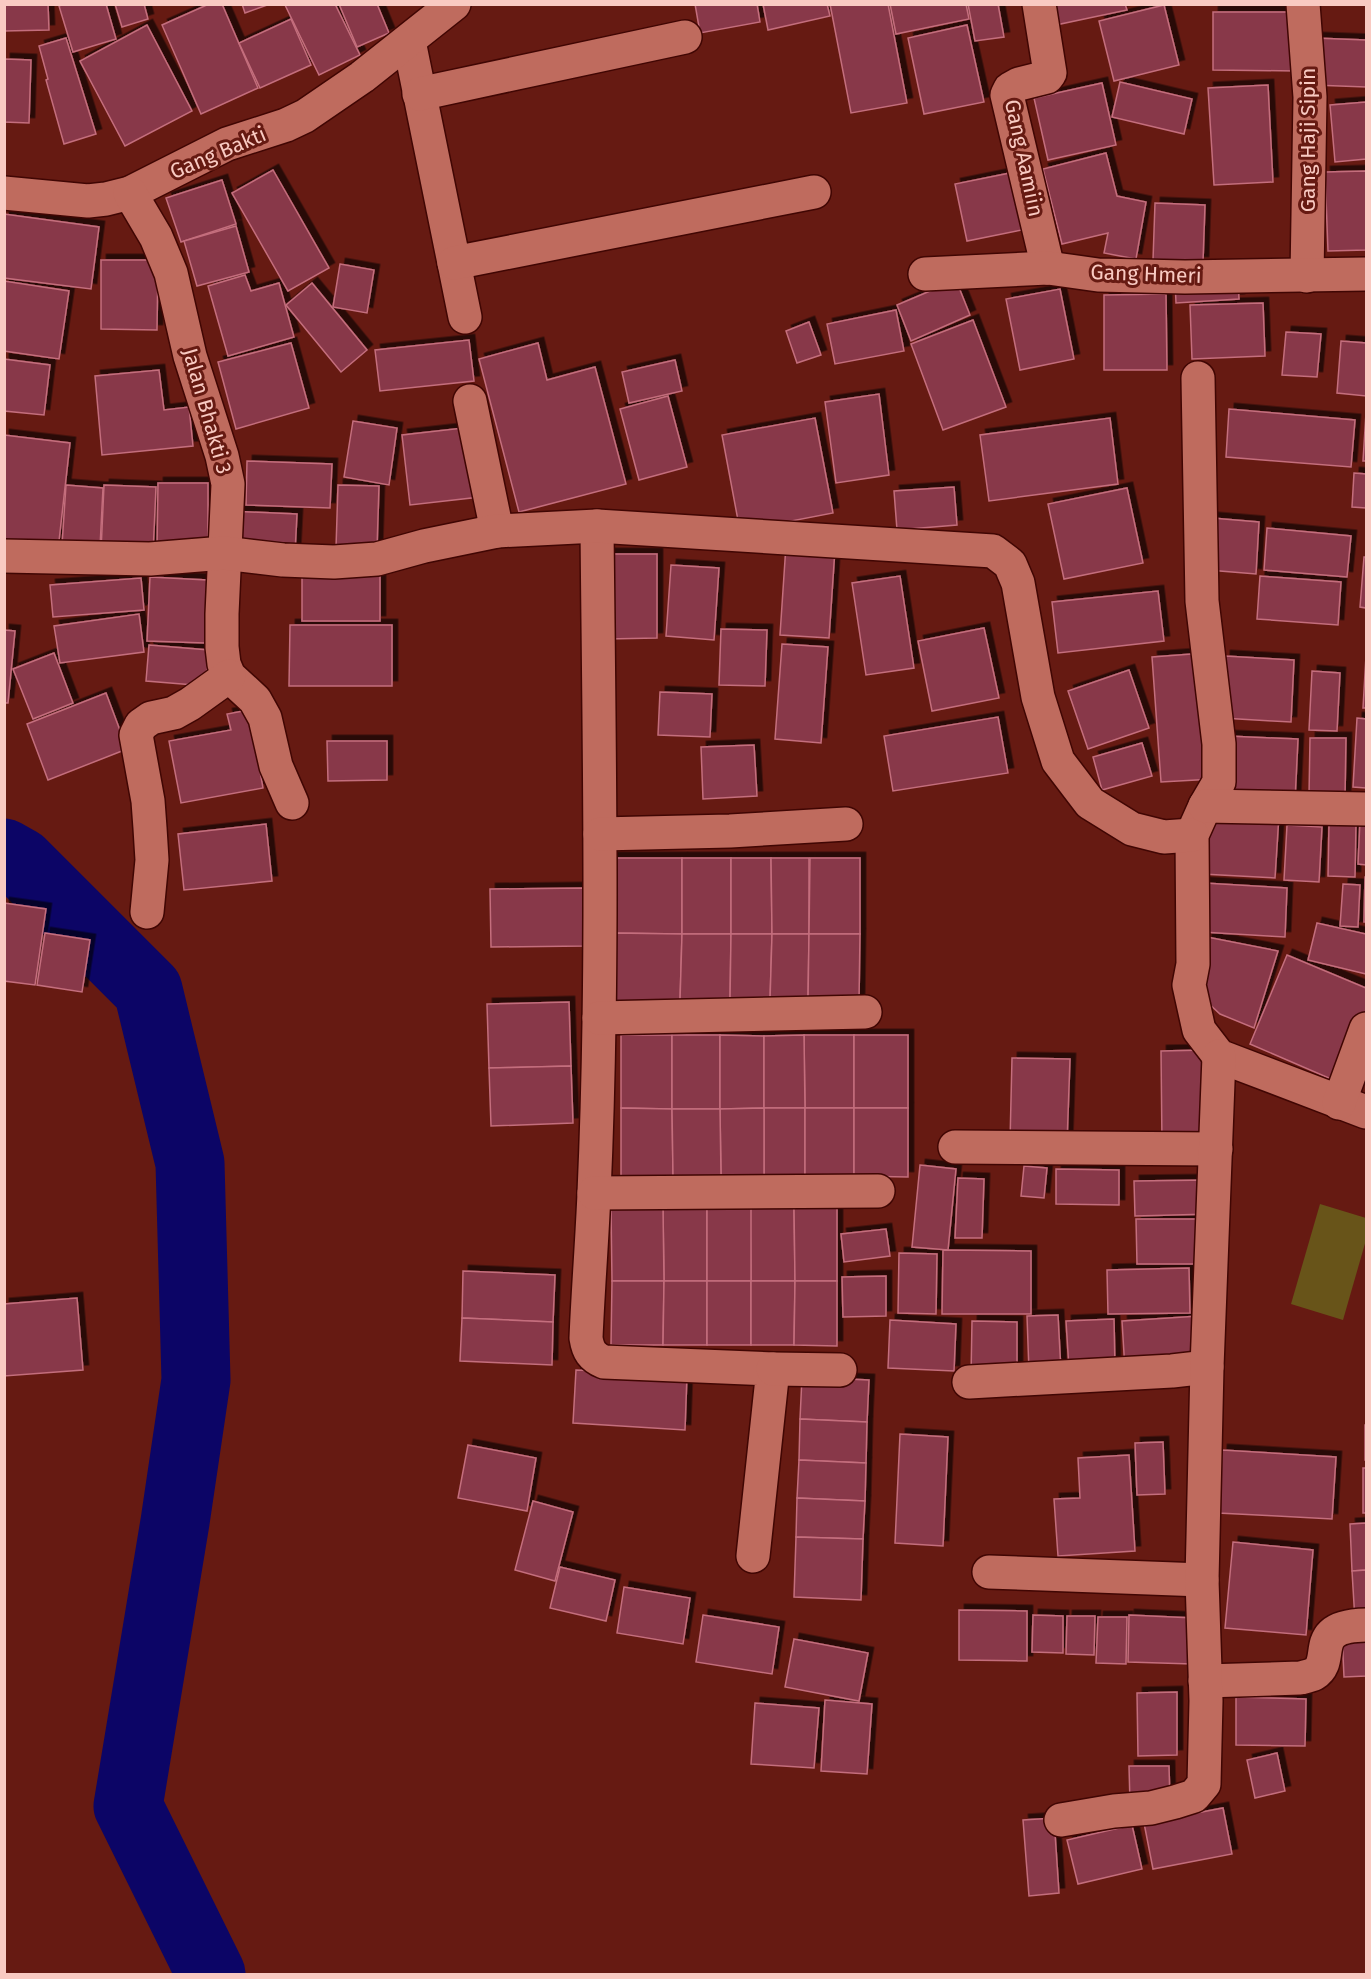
<svg xmlns="http://www.w3.org/2000/svg" width="1371" height="1979" font-family="'Fira Sans',sans-serif">
	<style>
		.green { fill: #685419 }
		.lines { fill: none; stroke-linecap: round; stroke-linejoin: round }
		.river { stroke: #0c0566; stroke-width: 69 }
		.building { fill: #883849; stroke: #c46e7d; stroke-width: 1.5; filter: url(#shadow) }
		.minor-casing { stroke: #400603; stroke-width: 36 }
		.minor { stroke: #bf6b5e; stroke-width: 33 }
		.labels { text-anchor: middle; stroke-width: 6; stroke-linejoin: round; paint-order: stroke }
		.street-label { font-size: 21px; fill: #f9cac2; stroke: #661a12 }
	</style>
	<defs>
		<filter id="shadow"><feDropShadow dx="5.5" dy="-5.5" stdDeviation="0" flood-color="#0009"/></filter>
	</defs>
	<rect width="100%" height="100%" fill="#661a12"/>
	<path class="green" d="M1320,1204L1366,1218V1240L1343,1320L1291,1304Z"/>
	<g class="lines">
		<path class="river" d="M4,853L20,862L148,990L190,1163L196,1380L175,1522L128,1806L211,1974"/>
	</g>
	<g class="building">
		<path d="M4,4H48L49,30L4,31Z"/>
		<path d="M64,4H106L116,39L73,52L59,6Z"/>
		<path d="M115,4H144L148,19L122,27Z"/>
		<path d="M209,4H222L258,88L201,114L162,25Z"/>
		<path d="M242,4H270L245,13Z"/>
		<path d="M335,4L360,55L319,75L285,5Z"/>
		<path d="M339,4H377L389,33L357,47Z"/>
		<path d="M695,4H757L760,22L700,33Z"/>
		<path d="M763,4H827L830,16L768,30Z"/>
		<path d="M830,4H888L907,103L851,113Z"/>
		<path d="M890,4H966L969,19L896,34Z"/>
		<path d="M968,4H998L1004,37L975,41Z"/>
		<path d="M1047,4H1125L1127,10L1051,26Z"/>
		<path d="M1164,5L1179,65L1114,81L1099,21Z"/>
		<path d="M1213,12H1297V71L1213,70Z"/>
		<path d="M291,19L311,65L260,88L239,43Z"/>
		<path d="M147,25L192,111L125,146L80,61Z"/>
		<path d="M967,25L984,102L924,114L908,38Z"/>
		<path d="M66,38L96,134L64,144L46,80L48,79L39,46Z"/>
		<path d="M1314,38L1366,40V87L1313,85Z"/>
		<path d="M5,59L31,60L29,123L4,122Z"/>
		<path d="M1120,82L1192,99L1184,134L1112,117Z"/>
		<path d="M1102,83L1116,145L1048,160L1034,98Z"/>
		<path d="M1268,85L1273,182L1214,185L1208,88Z"/>
		<path d="M1366,102V159L1335,162L1330,105Z"/>
		<path d="M1106,153L1117,196L1146,202L1136,259L1104,253L1108,233L1062,244L1043,169Z"/>
		<path d="M273,170L329,268L288,291L232,193Z"/>
		<path d="M1366,171V250L1328,251L1325,172Z"/>
		<path d="M1015,172L1027,229L967,241L955,184Z"/>
		<path d="M222,180L236,224L181,242L166,198Z"/>
		<path d="M1155,203L1205,205L1203,262L1153,260Z"/>
		<path d="M4,214L99,227L91,289L4,278Z"/>
		<path d="M236,226L249,272L197,286L184,241Z"/>
		<path d="M101,260H158L157,330L101,329Z"/>
		<path d="M340,264L374,270L367,313L333,307Z"/>
		<path d="M245,275L251,291L279,283L294,337L228,356L208,286Z"/>
		<path d="M1238,277L1239,299L1176,303L1175,281Z"/>
		<path d="M956,280L970,315L911,341L897,305Z"/>
		<path d="M4,281L69,291L59,359L4,351Z"/>
		<path d="M312,283L367,350L341,372L286,305Z"/>
		<path d="M1060,289L1074,359L1020,370L1006,299Z"/>
		<path d="M1166,294L1167,370H1104V295Z"/>
		<path d="M1263,303L1265,356L1192,359L1190,305Z"/>
		<path d="M896,310L904,351L835,364L827,324Z"/>
		<path d="M973,320L1006,407L943,430L911,344Z"/>
		<path d="M809,322L821,355L797,363L786,331Z"/>
		<path d="M1286,332L1321,334L1317,377L1282,375Z"/>
		<path d="M469,340L474,381L380,391L375,350Z"/>
		<path d="M1341,341L1366,343V396L1337,393Z"/>
		<path d="M291,343L309,408L236,429L218,362Z"/>
		<path d="M538,343L547,380L595,367L626,484L519,512L479,359Z"/>
		<path d="M4,359L50,365L44,415L4,411Z"/>
		<path d="M675,360L682,391L629,403L622,372Z"/>
		<path d="M159,370L164,410L189,407L193,446L102,455L95,376Z"/>
		<path d="M879,394L889,475L836,483L825,402Z"/>
		<path d="M668,396L687,467L639,480L620,409Z"/>
		<path d="M1229,409L1355,420L1351,467L1226,457Z"/>
		<path d="M1366,413V461H1363Z"/>
		<path d="M815,418L833,513L740,531L722,435Z"/>
		<path d="M1110,418L1118,484L989,501L980,435Z"/>
		<path d="M353,421L397,428L389,485L344,477Z"/>
		<path d="M472,427L480,497L410,505L402,435Z"/>
		<path d="M4,435L70,443L58,550L4,543Z"/>
		<path d="M247,461L332,464L330,508L246,505Z"/>
		<path d="M1354,473L1366,474V508L1352,507Z"/>
		<path d="M158,483H208V550H157Z"/>
		<path d="M66,485L103,488L100,547L62,545Z"/>
		<path d="M104,485L156,487L153,554L101,551Z"/>
		<path d="M338,485L379,486L377,549L336,548Z"/>
		<path d="M954,487L957,525L897,530L894,491Z"/>
		<path d="M1127,488L1143,563L1064,579L1048,504Z"/>
		<path d="M229,511L297,514L295,553L228,550Z"/>
		<path d="M1212,518L1259,522L1256,574L1208,570Z"/>
		<path d="M1267,528L1351,536L1347,577L1264,570Z"/>
		<path d="M786,545L835,549L829,638L780,635Z"/>
		<path d="M607,554H657V638L607,639Z"/>
		<path d="M1364,557H1366V608L1360,607Z"/>
		<path d="M671,565L719,568L714,640L666,636Z"/>
		<path d="M302,569L380,570V621H302Z"/>
		<path d="M900,576L914,668L866,675L852,583Z"/>
		<path d="M1260,576L1341,582L1338,625L1257,619Z"/>
		<path d="M150,577L207,580L205,643L147,641Z"/>
		<path d="M141,578L144,610L53,617L50,585Z"/>
		<path d="M1158,591L1164,641L1058,653L1052,602Z"/>
		<path d="M139,614L144,652L60,663L54,626Z"/>
		<path d="M290,625H392V686H289Z"/>
		<path d="M984,628L999,698L932,711L918,641Z"/>
		<path d="M721,629L767,630L765,686L719,685Z"/>
		<path d="M4,630L15,631L8,703H4Z"/>
		<path d="M782,644L828,647L821,743L775,739Z"/>
		<path d="M149,645L209,650L206,686L146,681Z"/>
		<path d="M54,653L73,703L33,719L13,669Z"/>
		<path d="M1205,653L1214,779L1161,782L1152,657Z"/>
		<path d="M1225,656L1294,660L1291,722L1222,718Z"/>
		<path d="M1366,656V708H1363Z"/>
		<path d="M1129,670L1149,728L1088,749L1068,691Z"/>
		<path d="M1312,671L1340,673L1337,731L1309,730Z"/>
		<path d="M660,692L712,694L710,737L658,735Z"/>
		<path d="M106,693L127,749L48,780L27,724Z"/>
		<path d="M254,709L253,731L263,788L181,803L169,741L231,730L227,714Z"/>
		<path d="M998,717L1008,773L893,791L884,736Z"/>
		<path d="M1357,718L1366,719V788L1353,787Z"/>
		<path d="M1227,736L1298,739L1295,801L1225,797Z"/>
		<path d="M1310,738H1346L1345,797L1309,796Z"/>
		<path d="M327,741H387V780L328,781Z"/>
		<path d="M1142,743L1152,776L1102,790L1093,757Z"/>
		<path d="M754,745L757,796L703,799L701,747Z"/>
		<path d="M1206,810L1279,815L1275,878L1202,874Z"/>
		<path d="M1360,820L1366,821V865L1358,864Z"/>
		<path d="M1329,823L1356,824L1355,877L1328,876Z"/>
		<path d="M266,824L272,881L184,890L178,834Z"/>
		<path d="M1287,825L1322,827L1319,882L1284,880Z"/>
		<path d="M612,858H682V934L613,933Z"/>
		<rect x="682" y="858" width="49" height="76"/>
		<path d="M731,858H771L772,934H731Z"/>
		<path d="M771,858H809V934H772Z"/>
		<path d="M810,858H860V934H809Z"/>
		<path d="M1365,877H1366V922H1364Z"/>
		<path d="M1204,883L1287,888L1285,937L1202,932Z"/>
		<path d="M1343,884L1360,885L1358,927L1340,926Z"/>
		<path d="M583,888L584,946L491,947L490,889Z"/>
		<path d="M4,903L46,909L35,985L4,981Z"/>
		<path d="M1317,923L1366,934V974L1308,960Z"/>
		<path d="M45,933L90,940L82,992L37,985Z"/>
		<path d="M613,933L682,934L680,1001H611Z"/>
		<path d="M682,934H731L730,1001H680Z"/>
		<path d="M731,934H772L770,1001H730Z"/>
		<path d="M772,934H809L808,1001H770Z"/>
		<path d="M809,934H860L859,1001H808Z"/>
		<path d="M1207,937L1278,951L1254,1028L1220,1014L1205,1000Z"/>
		<path d="M1287,955L1366,988V1015L1338,1082L1250,1044Z"/>
		<path d="M569,1002L571,1066L489,1068L487,1004Z"/>
		<path d="M621,1035H672V1109L621,1108Z"/>
		<rect x="672" y="1035" width="48" height="74"/>
		<path d="M720,1035L764,1036V1108L720,1109Z"/>
		<path d="M804,1035H854V1108H805Z"/>
		<path d="M804,1035L805,1108H764V1036Z"/>
		<rect x="854" y="1035" width="54" height="73"/>
		<path d="M1207,1050L1209,1144L1162,1145L1161,1051Z"/>
		<path d="M1012,1058L1070,1059L1067,1144L1010,1142Z"/>
		<path d="M571,1066L573,1123L491,1126L489,1068Z"/>
		<path d="M621,1108L672,1109L673,1176H621Z"/>
		<rect x="764" y="1108" width="41" height="68"/>
		<path d="M764,1108V1176H721L720,1109Z"/>
		<rect x="805" y="1108" width="49" height="68"/>
		<path d="M854,1108H908V1177L854,1176Z"/>
		<path d="M672,1109H720L721,1176H673Z"/>
		<path d="M920,1165L956,1169L948,1250L912,1247Z"/>
		<path d="M1024,1166L1047,1168L1044,1198L1021,1196Z"/>
		<path d="M1056,1169L1119,1170V1205L1056,1204Z"/>
		<path d="M958,1178L984,1179L982,1238H955Z"/>
		<path d="M1211,1180L1212,1214L1135,1216L1134,1181Z"/>
		<path d="M794,1207L795,1281H751L750,1208Z"/>
		<path d="M794,1207H837V1281H795Z"/>
		<path d="M663,1208H707V1281H664Z"/>
		<path d="M663,1208L664,1281H612L611,1209Z"/>
		<rect x="707" y="1208" width="44" height="73"/>
		<path d="M1136,1219H1207L1208,1264H1137Z"/>
		<path d="M886,1229L890,1256L844,1262L841,1234Z"/>
		<path d="M943,1250L1031,1251V1314H942Z"/>
		<path d="M899,1253L937,1254L936,1314L898,1313Z"/>
		<path d="M1189,1268L1190,1313L1108,1314L1107,1270Z"/>
		<path d="M463,1271L555,1275L553,1322L462,1318Z"/>
		<path d="M886,1276V1316L843,1317L842,1277Z"/>
		<path d="M612,1281H664L663,1345H611Z"/>
		<path d="M664,1281H707V1345H663Z"/>
		<rect x="707" y="1281" width="44" height="64"/>
		<path d="M751,1281H795L794,1345H751Z"/>
		<path d="M795,1281H837V1346L794,1345Z"/>
		<path d="M77,1298L83,1370L4,1376V1304Z"/>
		<path d="M1058,1315L1061,1371L1029,1372L1027,1316Z"/>
		<path d="M1199,1316L1202,1365L1125,1370L1122,1321Z"/>
		<path d="M462,1318L553,1322L552,1365L460,1361Z"/>
		<path d="M1114,1319L1115,1367L1069,1369L1066,1321Z"/>
		<path d="M890,1320L956,1324L954,1371L888,1368Z"/>
		<path d="M972,1321L1017,1322V1376H971Z"/>
		<path d="M576,1370L687,1375L685,1430L573,1423Z"/>
		<path d="M802,1377L869,1380L867,1422L800,1419Z"/>
		<path d="M800,1419L867,1422L866,1463L799,1460Z"/>
		<rect x="1365" y="1425" width="1" height="35"/>
		<path d="M900,1434L948,1437L943,1546L895,1543Z"/>
		<path d="M1163,1442L1165,1494L1137,1495L1135,1443Z"/>
		<path d="M468,1445L536,1458L527,1511L458,1498Z"/>
		<path d="M1222,1450L1336,1457L1332,1519L1218,1513Z"/>
		<path d="M1129,1455L1135,1551L1058,1556L1054,1499L1080,1498L1078,1458Z"/>
		<path d="M799,1460L866,1463L865,1501L797,1498Z"/>
		<rect x="1363" y="1468" width="3" height="45"/>
		<path d="M797,1498L865,1501L863,1539L796,1537Z"/>
		<path d="M533,1501L573,1512L555,1581L515,1570Z"/>
		<path d="M1366,1523V1570L1352,1571L1350,1524Z"/>
		<path d="M796,1537L863,1539L861,1600L794,1597Z"/>
		<path d="M1233,1542L1313,1550L1306,1635L1225,1628Z"/>
		<path d="M560,1567L615,1580L606,1621L550,1608Z"/>
		<path d="M1366,1570V1620L1355,1621L1352,1571Z"/>
		<path d="M624,1587L690,1598L683,1644L617,1633Z"/>
		<path d="M959,1610L1027,1611V1661L959,1660Z"/>
		<path d="M703,1615L779,1627L772,1674L696,1662Z"/>
		<path d="M1033,1615L1063,1616V1653L1032,1652Z"/>
		<path d="M1129,1615L1194,1618L1192,1664L1128,1662Z"/>
		<path d="M1067,1616H1095L1094,1655L1066,1654Z"/>
		<path d="M1098,1617H1127L1126,1664L1096,1663Z"/>
		<path d="M1366,1633V1676L1344,1677L1342,1634Z"/>
		<path d="M794,1639L868,1653L859,1701L785,1687Z"/>
		<path d="M1177,1692V1755L1138,1756L1137,1693Z"/>
		<path d="M1236,1697L1306,1699L1305,1746L1236,1745Z"/>
		<path d="M825,1700L872,1704L867,1774L821,1771Z"/>
		<path d="M755,1703L819,1708L814,1768L751,1764Z"/>
		<path d="M1277,1753L1285,1791L1255,1798L1247,1760Z"/>
		<path d="M1129,1766H1169L1170,1802L1130,1803Z"/>
		<path d="M1223,1808L1232,1854L1153,1869L1144,1823Z"/>
		<path d="M1054,1818L1059,1893L1029,1896L1023,1820Z"/>
		<path d="M1132,1825L1142,1869L1078,1884L1067,1840Z"/>
	</g>
	<g class="lines">
		<g class="minor-casing">
			<g id="minor">
				<path d="M1039,4L1050,73L1047,77L1019,84L1010,89L1007,95L1048,268"/>
				<path d="M1303,4L1310,97L1307,276"/>
				<path d="M409,41L465,317"/>
				<path d="M419,94L685,37"/>
				<path d="M4,193L88,201L106,199L130,193L227,144L286,125L305,116L362,77L454,4"/>
				<path d="M130,193L156,237L171,273L190,356L222,456L228,484L222,614V647L224,664L229,676L255,700L265,718L276,766L292,803"/>
				<path d="M454,263L814,192"/>
				<path d="M925,274L1048,268L1098,275L1185,277L1366,274"/>
				<path d="M1198,378L1202,601L1219,744V782L1205,806L1192,835L1193,964L1189,985L1199,1030L1219,1056L1366,1112"/>
				<path d="M470,401L497,531"/>
				<path d="M597,526C599,748 604,971 594,1193C592,1241 588,1290 586,1338C588,1351 592,1357 604,1362L773,1369L753,1556"/>
				<path d="M4,556L150,559L224,553L283,560L334,562L377,559L424,546L497,531L597,526L993,551L1010,564L1018,583L1038,697L1058,761L1090,803L1132,829L1164,837L1192,835"/>
				<path d="M1205,806L1366,809"/>
				<path d="M600,834L730,831L846,824"/>
				<path d="M147,912L152,860L150,828L148,801L136,735L141,725L151,718L174,713L190,704L229,676"/>
				<path d="M599,1018L865,1012"/>
				<path d="M1339,1103L1366,1029"/>
				<path d="M955,1147L1216,1149"/>
				<path d="M594,1193L878,1191"/>
				<path d="M773,1369L840,1370"/>
				<path d="M969,1382L1172,1371L1207,1367"/>
				<path d="M989,1572L1202,1580"/>
				<path d="M1205,1681L1300,1678C1304,1677 1310,1676 1314,1674C1337,1660 1306,1626 1366,1625"/>
				<path d="M1061,1820L1114,1811L1151,1808L1175,1802L1194,1796L1204,1784L1206,1701L1202,1580L1207,1367L1219,1056"/>
			</g>
		</g>
		<use href="#minor" class="minor"/>
	</g>
	<g class="labels">
		<g class="street-label">
			<text transform="translate(1308 140) rotate(-90)" y="7">Gang Haji Sipin</text>
			<text transform="translate(218 153) rotate(-23)" y="7">Gang Bakti</text>
			<text transform="translate(1024 158) rotate(78)" y="7">Gang Aamiin</text>
			<text transform="translate(1146 274) rotate(2)" y="7">Gang Hmeri</text>
			<text transform="translate(207 411) rotate(74)" y="7">Jalan Bhakti 3</text>
		</g>
	</g>
	<rect width="1371" height="1979" fill="none" stroke="#f9cac2" stroke-width="12"/>
</svg>
